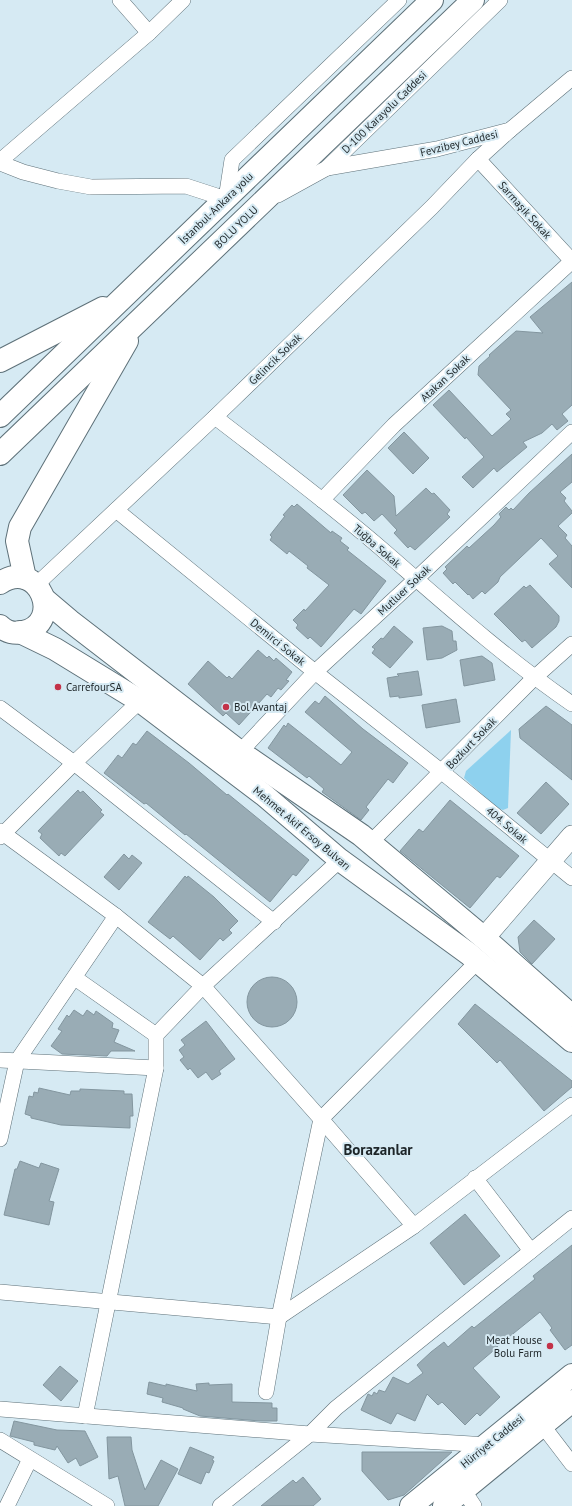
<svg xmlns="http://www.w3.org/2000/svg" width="572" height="1506" font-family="'PT Sans',sans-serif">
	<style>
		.green { fill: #8ed1ee }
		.building { fill: #99acb5; stroke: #83969f }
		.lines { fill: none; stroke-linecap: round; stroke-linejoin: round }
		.minor-casing { stroke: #5e7179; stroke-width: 16 }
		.secondary-casing { stroke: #5e7179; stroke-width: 22 }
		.primary-casing { stroke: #5e7179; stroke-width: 24 }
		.trunk-casing { stroke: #5e7179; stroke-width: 24 }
		.minor { stroke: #fff; stroke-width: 15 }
		.secondary { stroke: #fff; stroke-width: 21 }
		.primary { stroke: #fff; stroke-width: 22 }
		.trunk { stroke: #fff; stroke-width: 22 }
		.poi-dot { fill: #c33248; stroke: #d6eaf3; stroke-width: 1.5 }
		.labels { text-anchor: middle; stroke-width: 4; stroke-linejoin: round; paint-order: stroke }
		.street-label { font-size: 11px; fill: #1d2528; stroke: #d6eaf3 }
		.poi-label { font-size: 11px; fill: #1d2528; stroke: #d6eaf3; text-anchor: start }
		.district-label { font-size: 15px; font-weight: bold; fill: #1d2528; stroke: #d6eaf3 }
	</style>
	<rect width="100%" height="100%" fill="#d6eaf3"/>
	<path class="green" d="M511,730L508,808L503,810L497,808L464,778L466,771Z"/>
	<g class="building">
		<path d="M572,282V405L562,414L568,421L557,430L552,424L542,433L523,442L527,447L497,472L494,468L473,488L462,477L484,457L466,437L465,439L433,405L449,390L492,436L511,419L506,414L511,410L478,375L479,366L490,356L489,355L516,331L543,333L530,317Z"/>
		<path d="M404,432L429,458L413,474L388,448Z"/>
		<path d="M572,454V482L560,492L566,498L564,501L572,511V513L558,526L567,535L565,538L572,546V588L549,564L558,556L541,538L500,577L498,582L485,594L482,591L473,599L469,594L468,595L455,582L453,584L443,573L447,569L445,567L467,546L469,548L494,525L501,517L499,514L506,507L509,510L511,508L513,510L529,493Z"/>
		<path d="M367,470L394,496L396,516L426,488L432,494L434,493L450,510L447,514L450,517L415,550L410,546L408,548L394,533L397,530L382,514L374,521L365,512L362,514L343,495Z"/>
		<path d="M297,504L331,533L332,531L342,538L340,541L349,548L347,550L386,581L361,614L354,609L321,647L310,637L308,639L296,628L298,625L293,620L304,609L305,611L329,585L307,568L308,566L289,551L287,554L270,540L272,537L270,535L285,516L283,515L292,505L294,507Z"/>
		<path d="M530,585L559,616V621L556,627L532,648L525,640L522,642L494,614L524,586L526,588Z"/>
		<path d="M394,626L413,642L390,668L372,653L375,649L372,647L381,638L383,639Z"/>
		<path d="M442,626L452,631L453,641H456L457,650L442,658L427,660L423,628Z"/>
		<path d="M258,650L267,658L269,656L274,661L276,658L292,672L286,680L289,681L281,690L278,688L271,697L267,694L239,725L226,713L223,716L188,684L208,661L227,678L229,676L232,679Z"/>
		<path d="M482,656L492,663L495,680L464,686L460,660Z"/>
		<path d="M418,671L422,695L399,698V696L390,697L387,678L399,676L397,674Z"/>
		<path d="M325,696L363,729L408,763L393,783L388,779L366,807L369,810L361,820L322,792L324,789L309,776L307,778L268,748L284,725L286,727L288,723L341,765L352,752L305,712L315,701L319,704Z"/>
		<path d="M456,699L460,722L426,728L422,705Z"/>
		<path d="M546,706L572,725V780L520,738L519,729Z"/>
		<path d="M147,731L189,763L227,795L228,794L309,860L296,876L293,874L270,902L186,834L185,835L146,803L144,804L104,773L118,755L122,758L133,743L136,745Z"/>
		<path d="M546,782L569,804L541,834L517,813Z"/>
		<path d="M78,790L80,793L83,791L102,810L100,812L104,815L65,856L61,853L59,856L40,838L42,834L38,831Z"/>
		<path d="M450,800L519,856L500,878L497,876L470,908L400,851L419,829L423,832Z"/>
		<path d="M124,854L129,859L132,855L142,863L119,890L104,877Z"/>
		<path d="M185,876L187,878L188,876L214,897L238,921L229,930L232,933L223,941L220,938L200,960L173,936L170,939L148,922Z"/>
		<path d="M534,920L555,939L532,964L520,952L518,937Z"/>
		<circle cx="272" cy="1002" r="25"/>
		<path d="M475,1004L572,1081V1087L544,1111L500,1060L497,1063L458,1024Z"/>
		<path d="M74,1010L83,1016L87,1010L94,1015L96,1011L113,1023L112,1028L119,1030L114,1042L135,1051H111L107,1056L62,1054L51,1046L62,1031L58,1029L67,1015L69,1017Z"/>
		<path d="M206,1021L235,1059L219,1071L221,1074L212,1080L206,1072L198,1078L190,1068L188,1070L180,1060L184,1057L179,1050L185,1045L181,1040Z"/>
		<path d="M39,1088L70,1095L71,1091H80V1089L124,1091V1094H132L133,1116H130V1128L61,1125L31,1118V1116L25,1114L29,1096L33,1097L34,1092L38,1093Z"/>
		<path d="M20,1161L39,1168L41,1163L59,1169L49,1201L54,1202L49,1225L4,1215L15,1169H17Z"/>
		<path d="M465,1214L500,1256L464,1285L430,1243Z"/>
		<path d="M572,1245V1345L565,1350L550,1330L552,1328L540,1312L493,1350V1351L473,1368L500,1397L480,1416L477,1413L465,1425L442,1402L438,1405L427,1394L415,1421L397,1413L391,1424L361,1410L368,1394L372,1396L374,1392L377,1394L379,1390L385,1392L393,1377L408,1384L423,1373L417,1365L431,1352L444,1342L448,1347L472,1326L474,1328L535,1279L533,1276Z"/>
		<path d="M60,1366L78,1381L61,1401L43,1385Z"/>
		<path d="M149,1382L166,1386V1384L197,1391L196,1384L209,1383V1385L232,1384V1402L272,1403V1408H277V1421H260L200,1416L183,1409V1408L162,1402L163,1398L147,1394Z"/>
		<path d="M14,1421L57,1430L85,1431L98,1457L80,1466L76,1458L68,1463L57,1446L55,1450L34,1445V1442L10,1436Z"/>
		<path d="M107,1437H131L132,1450L145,1490L161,1460L178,1469L158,1506H125L118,1476L109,1479Z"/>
		<path d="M190,1447L214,1457L212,1460L214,1461L209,1473L206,1472L201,1484L178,1474Z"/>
		<path d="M362,1452H452L404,1495L388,1500L362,1471Z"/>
		<path d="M303,1477L321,1499L313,1506H261L293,1480L296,1483Z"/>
	</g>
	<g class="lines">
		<g class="minor-casing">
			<g id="minor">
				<path d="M120,0L149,33"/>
				<path d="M0,161L149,33L183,0"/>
				<path d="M0,163L23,172L58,181L91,187L186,186L226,199L232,160L399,0"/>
				<path d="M327,168L437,149L510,130L572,78"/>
				<path d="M278,195L327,168L500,0"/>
				<path d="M215,417C272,461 330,504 384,551C445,604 505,658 572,704"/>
				<path d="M322,500L394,425L572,261L478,159"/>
				<path d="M116,510L315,672L442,772L572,878"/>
				<path d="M36,585L215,417L432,207L478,159L510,130"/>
				<path d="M0,708L74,763L274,922"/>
				<path d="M240,752L315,672L415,580L572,432"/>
				<path d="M0,831L116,916L203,986L321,1119L414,1226L572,1105"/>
				<path d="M0,837L74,763L140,701"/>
				<path d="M369,841L376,837L534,678L572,644"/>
				<path d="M75,978L156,1035"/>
				<path d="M0,1060L156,1068"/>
				<path d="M0,1139L17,1061L116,916"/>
				<path d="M475,1178L531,1251"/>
				<path d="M0,1292L279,1317L414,1226"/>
				<path d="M266,1392L279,1317L321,1119L478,961"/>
				<path d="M0,1409L310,1434L488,1445"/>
				<path d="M85,1416L156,1068V1035L203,986L340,860"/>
				<path d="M543,1426L572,1464"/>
				<path d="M0,1440L107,1506"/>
				<path d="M464,1491L474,1506"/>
				<path d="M7,1506L30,1459"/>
				<path d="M220,1506L310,1434L336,1408L572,1218"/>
			</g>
		</g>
		<g class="secondary-casing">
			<path id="secondary" d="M484,938L572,836"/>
		</g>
		<g class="primary-casing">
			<g id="primary">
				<path d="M0,583C39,557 65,623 23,632C15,634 6,632 0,626"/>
				<path d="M44,599L70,621L240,752L361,835L484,938L572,1016"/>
				<path d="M20,632L55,649L140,701L264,795L340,860L469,954L572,1041"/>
				<path d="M411,1506L572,1375"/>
				<path d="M444,1506L572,1401"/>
			</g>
		</g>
		<g class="trunk-casing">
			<g id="trunk">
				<path d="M0,361L103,308"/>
				<path d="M0,416L432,0"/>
				<path d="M0,454L473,0"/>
				<path d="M25,578L17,541L20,527L127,341"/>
			</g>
		</g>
		<use href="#minor" class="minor"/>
		<use href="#secondary" class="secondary"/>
		<use href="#primary" class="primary"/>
		<use href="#trunk" class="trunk"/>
	</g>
	<g class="poi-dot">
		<circle cx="58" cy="687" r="4"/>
		<circle cx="226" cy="707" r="4"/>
		<circle cx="550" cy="1346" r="4"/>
	</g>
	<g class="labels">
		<g class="street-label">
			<text transform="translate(384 112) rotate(-44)" y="4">D-100 Karayolu Caddesi</text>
			<text transform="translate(459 143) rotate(-14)" y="4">Fevzibey Caddesi</text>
			<text transform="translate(216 208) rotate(-44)" y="4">İstanbul-Ankara yolu</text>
			<text transform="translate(525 210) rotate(48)" y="4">Sarmaşık Sokak</text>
			<text transform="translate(236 227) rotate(-44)" y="4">BOLU YOLU</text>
			<text transform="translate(275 359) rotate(-44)" y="4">Gelincik Sokak</text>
			<text transform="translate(445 378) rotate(-43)" y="4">Atakan Sokak</text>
			<text transform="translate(377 546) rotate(41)" y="4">Tuğba Sokak</text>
			<text transform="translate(404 590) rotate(-43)" y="4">Mutluer Sokak</text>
			<text transform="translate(278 642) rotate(39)" y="4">Demirci Sokak</text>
			<text transform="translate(471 743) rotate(-46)" y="4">Bozkurt Sokak</text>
			<text transform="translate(507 825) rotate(40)" y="4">404. Sokak</text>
			<text transform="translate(302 828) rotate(40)" y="4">Mehmet Akif Ersoy Bulvarı</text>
			<text transform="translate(492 1441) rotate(-39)" y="4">Hürriyet Caddesi</text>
		</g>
		<g class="poi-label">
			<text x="66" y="691">CarrefourSA</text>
			<text x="234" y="711">Bol Avantaj</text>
			<text x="542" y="1344" text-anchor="end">Meat House<tspan x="542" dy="13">Bolu Farm</tspan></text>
		</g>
		<g class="district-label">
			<text x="378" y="1155">Borazanlar</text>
		</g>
	</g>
</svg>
